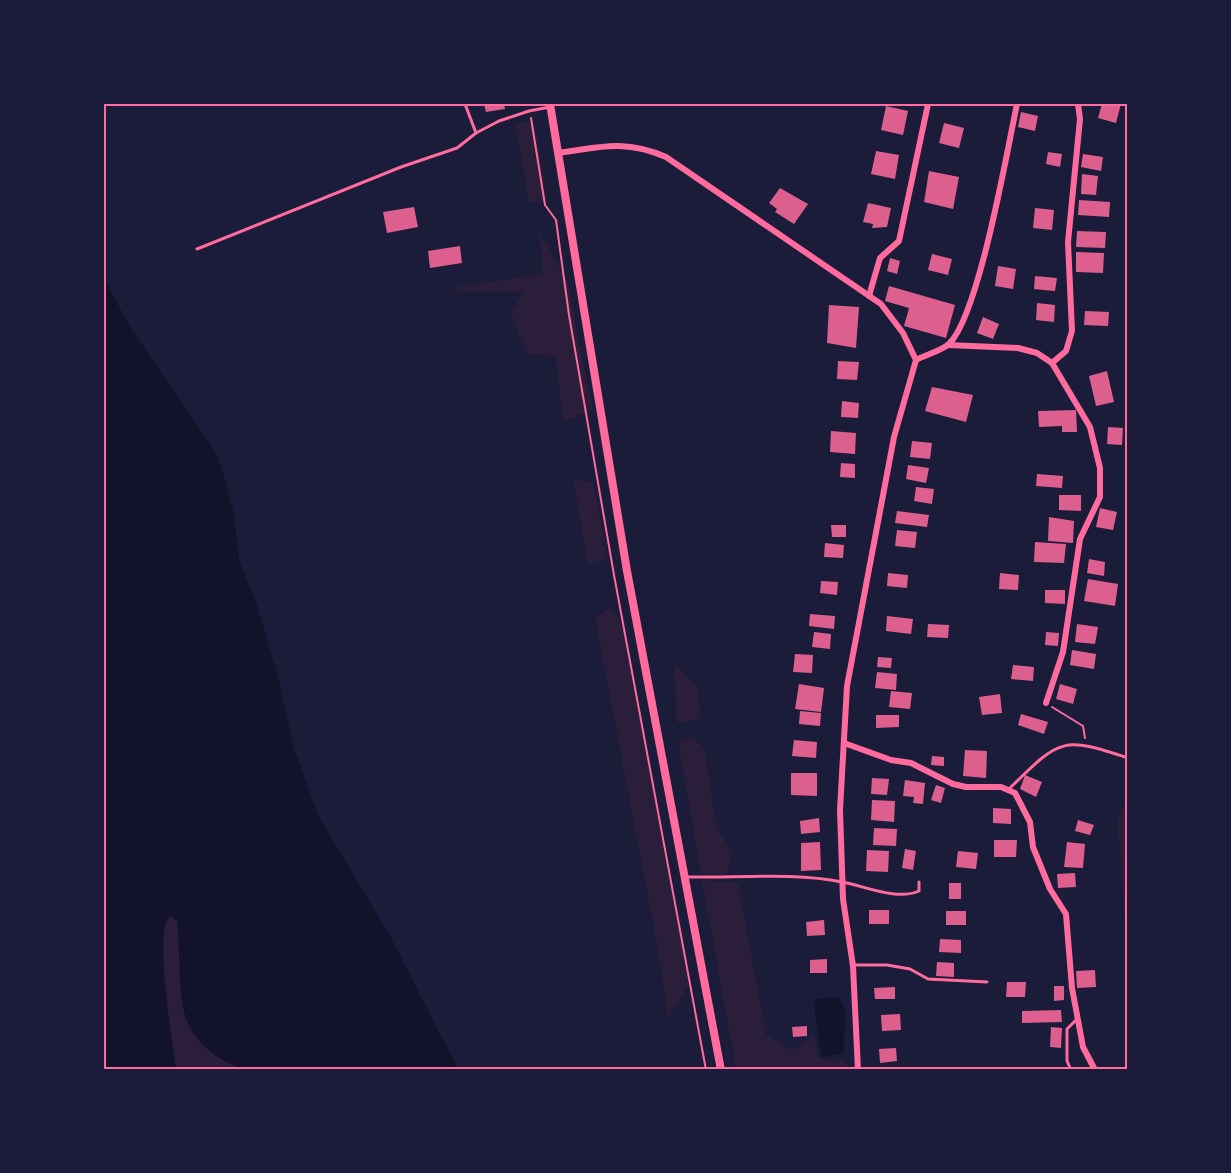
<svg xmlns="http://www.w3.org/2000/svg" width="1231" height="1173" font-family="Commissioner,sans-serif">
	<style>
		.green { fill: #2a1e3b }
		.water { fill: #12122b }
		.building { fill: #dd5f8e }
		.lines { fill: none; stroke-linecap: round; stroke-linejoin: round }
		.path { stroke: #ff6b9d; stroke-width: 2 }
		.service { stroke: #ff6b9d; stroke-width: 3 }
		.minor { stroke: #ff6b9d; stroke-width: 6 }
		.tertiary { stroke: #ff6b9d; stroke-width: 8 }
		.neatline { fill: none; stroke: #ff6b9d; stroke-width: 2 }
	</style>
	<rect width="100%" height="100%" fill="#1b1b3a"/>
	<g class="green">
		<path d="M534,122L547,200L529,202L515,123Z"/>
		<path d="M539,231L567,281L593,410L563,421L555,356L526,353L511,314L523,292H461L452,288L543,274Z"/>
		<path d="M573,479L593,483L608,558L588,565Z"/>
		<path d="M611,608L623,627L689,984L668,1019L661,966L595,617Z"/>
		<path d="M674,662L697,687L701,719L677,723Z"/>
		<path d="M694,738L704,748L717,830L733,852L727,874H701L678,741Z"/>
		<path d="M1127,802V946L1117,816Z"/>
		<path d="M702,880L738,883L766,1035L793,1050L814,1035L818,1058L845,1061L848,1069H736Z"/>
		<path d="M170,916L177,921C185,993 164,1037 244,1069H176C173,1045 153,929 170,916Z"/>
	</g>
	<g class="water">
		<path d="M104,279L130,327L218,456L234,514L239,561L257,605L278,677L294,748L318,815L391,938L458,1069L244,1070C165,1039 185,990 177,921L170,916C153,929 173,1045 176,1069H104Z"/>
		<path d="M839,997L845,1012L844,1054L821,1057L814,1005L816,999Z"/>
	</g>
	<g class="building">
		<path d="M484,104H504L505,109L486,112Z"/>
		<path d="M1102,104H1121L1116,123L1098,118Z"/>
		<path d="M886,106L908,111L903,135L881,130Z"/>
		<path d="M1021,112L1038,116L1035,131L1018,127Z"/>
		<path d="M944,123L964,128L959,148L939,143Z"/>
		<path d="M876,151L899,155L895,179L871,174Z"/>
		<path d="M1048,152L1062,154L1060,167L1046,164Z"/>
		<path d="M1083,154L1103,157L1101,171L1081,167Z"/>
		<path d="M929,171L959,177L953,209L924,202Z"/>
		<path d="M1082,174L1098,176L1096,195L1081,194Z"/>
		<path d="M780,188L808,204L794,224L775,212L777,209L769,203Z"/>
		<path d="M1079,200L1110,202L1109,217L1078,215Z"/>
		<path d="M868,203L891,208L887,227L872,228L873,224L863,222Z"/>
		<path d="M414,207L418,227L387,233L383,212Z"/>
		<path d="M1035,208L1054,210L1052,230L1033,228Z"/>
		<path d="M1077,231L1106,232L1105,248L1076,247Z"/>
		<path d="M460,246L462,263L430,268L428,251Z"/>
		<path d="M1076,252L1104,253L1103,273L1076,272Z"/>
		<path d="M932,254L952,259L948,275L928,270Z"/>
		<path d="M890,258L900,261L897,274L887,271Z"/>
		<path d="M998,266L1016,269L1013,289L995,286Z"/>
		<path d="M1035,276L1057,278L1055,291L1034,289Z"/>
		<path d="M889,286L955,305L946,338L904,326L909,308L885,301Z"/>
		<path d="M1037,303L1055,305L1054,322L1036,320Z"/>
		<path d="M829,305L859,307L856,348L827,343Z"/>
		<path d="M1085,311L1109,312L1108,326L1084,325Z"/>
		<path d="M983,317L999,324L993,339L977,333Z"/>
		<path d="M838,361L859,362L857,380L837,379Z"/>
		<path d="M1107,371L1114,402L1096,406L1089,376Z"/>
		<path d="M932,387L973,395L966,422L925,411Z"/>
		<path d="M842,401L859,403L858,418L841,417Z"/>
		<path d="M1076,410L1077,432H1062V426L1039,427L1038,411Z"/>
		<path d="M1108,427L1123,428L1122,445L1107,444Z"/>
		<path d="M831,431L856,433L855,454L830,452Z"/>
		<path d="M912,441L932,443L930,459L910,457Z"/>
		<path d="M841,463L855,464V478L840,477Z"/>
		<path d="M908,465L929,468L926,483L906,479Z"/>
		<path d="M1037,474L1063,476L1062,488L1036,486Z"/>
		<path d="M916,487L934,489L932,504L914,501Z"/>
		<path d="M1059,495H1081V511L1059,510Z"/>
		<path d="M1100,508L1117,512L1113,530L1096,527Z"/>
		<path d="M897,511L929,515L927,527L895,523Z"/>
		<path d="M1049,517L1074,521L1073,543L1048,541Z"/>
		<path d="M831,525H846V537H832Z"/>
		<path d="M897,530L917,532L915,548L895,546Z"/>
		<path d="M1035,542L1066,544L1064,563L1034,562Z"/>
		<path d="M825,543L844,545L843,558L824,557Z"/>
		<path d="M1089,559L1105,562L1104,576L1087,573Z"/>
		<path d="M888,573L908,575L907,588L887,586Z"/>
		<path d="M1000,573L1019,575L1018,590L999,589Z"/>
		<path d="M1088,579L1118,584L1115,606L1084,601Z"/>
		<path d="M821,581L838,582L837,595L820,593Z"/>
		<path d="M1045,590H1065V604L1045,603Z"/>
		<path d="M810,614L835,616L834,629L809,626Z"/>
		<path d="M887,616L913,619L911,634L886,631Z"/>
		<path d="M928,624L949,625L948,638L927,637Z"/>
		<path d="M1077,624L1098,627L1095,644L1075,642Z"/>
		<path d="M814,632L831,634L830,649L812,647Z"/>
		<path d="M1046,632L1059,633L1058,646L1045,645Z"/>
		<path d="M1072,650L1096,654L1094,669L1070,665Z"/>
		<path d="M795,654L813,655L812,673L793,672Z"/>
		<path d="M878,657L892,658L891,668L877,667Z"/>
		<path d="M1013,665L1034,667L1033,681L1011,679Z"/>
		<path d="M877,672L897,674L896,690L875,688Z"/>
		<path d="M799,684L824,688L821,712L795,709Z"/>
		<path d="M1060,684L1077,689L1073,704L1056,699Z"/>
		<path d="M891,691L912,693L910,709L889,707Z"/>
		<path d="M1000,694L1002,713L982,715L979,697Z"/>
		<path d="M800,711L821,713L820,726L799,724Z"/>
		<path d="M1021,714L1048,722L1044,734L1018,725Z"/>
		<path d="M876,715H899V727L876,728Z"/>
		<path d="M794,740L817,742L816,758L792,756Z"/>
		<path d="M965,750L987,751L986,778L963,776Z"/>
		<path d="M932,756L944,757V766L931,765Z"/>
		<path d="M791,773H817V796L791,795Z"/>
		<path d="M1025,775L1042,782L1036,797L1020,789Z"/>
		<path d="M872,778L889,779L887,795L871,794Z"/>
		<path d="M905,780L925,783L923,804L913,803L914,797L903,796Z"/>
		<path d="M936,785L945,788L941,803L931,800Z"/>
		<path d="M872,800L895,801L894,822L871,820Z"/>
		<path d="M993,808L1011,809V824L993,823Z"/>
		<path d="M819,818L820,832L801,834L800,821Z"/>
		<path d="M1078,820L1094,825L1090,835L1075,831Z"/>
		<path d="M874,828L897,829L896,846L873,845Z"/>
		<path d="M994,840H1017L1016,857H994Z"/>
		<path d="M820,842L821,870L801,871V843Z"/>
		<path d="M1067,842L1085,844L1083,868L1064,867Z"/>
		<path d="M905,849L916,851L913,870L902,868Z"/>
		<path d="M867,850L889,851L888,872L866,871Z"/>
		<path d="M958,851L978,853L976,869L956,867Z"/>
		<path d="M1075,873L1076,887L1058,888L1057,874Z"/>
		<rect x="949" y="883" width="12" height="16"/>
		<rect x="869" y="910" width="20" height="14"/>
		<rect x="946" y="911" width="20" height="14"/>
		<path d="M824,920L825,935L807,936L806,922Z"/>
		<path d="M940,939L961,940V953L939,952Z"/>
		<path d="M827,959V973H810V960Z"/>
		<path d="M937,962L954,963V977L936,976Z"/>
		<path d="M1095,970L1096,987L1077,988L1076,971Z"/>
		<path d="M1007,982H1026L1025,997H1006Z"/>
		<path d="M1054,986H1064V1000L1054,1001Z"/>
		<path d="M895,987V999H875L874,988Z"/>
		<path d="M1061,1010L1062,1022L1022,1023V1011Z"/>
		<path d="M900,1014L901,1030L882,1031L881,1015Z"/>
		<path d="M807,1026V1036L793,1037L792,1027Z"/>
		<path d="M1051,1027L1062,1028L1061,1048L1050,1047Z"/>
		<path d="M896,1048L897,1061L880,1063L879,1049Z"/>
	</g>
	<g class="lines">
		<g class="path">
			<path d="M531,118L545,205L556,220L569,315L614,575L706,1070"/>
			<path d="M1052,707L1083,726L1085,738"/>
		</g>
		<g class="service">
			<path d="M465,104L476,133"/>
			<path d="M197,249L401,167L457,148L476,133L499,121L529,111L550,107"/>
			<path d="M1009,789C1059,740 1061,735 1128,758"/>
			<path d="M686,877C734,878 796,872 842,882C865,886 897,901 919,891V882"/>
			<path d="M854,965H887L910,969L928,979L987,982"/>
			<path d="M1071,1070L1067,1061V1029L1077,1019"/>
		</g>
		<g class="minor">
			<path d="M558,153C600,147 625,139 666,157L881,304L903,333L916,360L894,437L847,686L840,810L843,899L853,966L858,1070"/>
			<path d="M869,296L880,258L899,241L928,104"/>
			<path d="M948,345L1018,348L1037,353L1052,363L1090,427L1100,468V497L1080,539L1063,652L1046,703"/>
			<path d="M916,360C925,355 941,351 949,344C979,315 1007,151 1017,104"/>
			<path d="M1052,363L1066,351L1072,331L1068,242L1080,119L1078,104"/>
			<path d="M844,743L891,760L911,763L953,784L966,787H1001L1015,793L1030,822L1033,847L1050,889L1066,914L1072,988L1083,1047L1095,1070"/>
		</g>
		<path class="tertiary" d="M550,104L627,571L721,1070"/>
	</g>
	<rect width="1231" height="1173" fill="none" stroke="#1b1b3a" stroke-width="210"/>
	<rect x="105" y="105" width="1021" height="963" class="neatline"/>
</svg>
